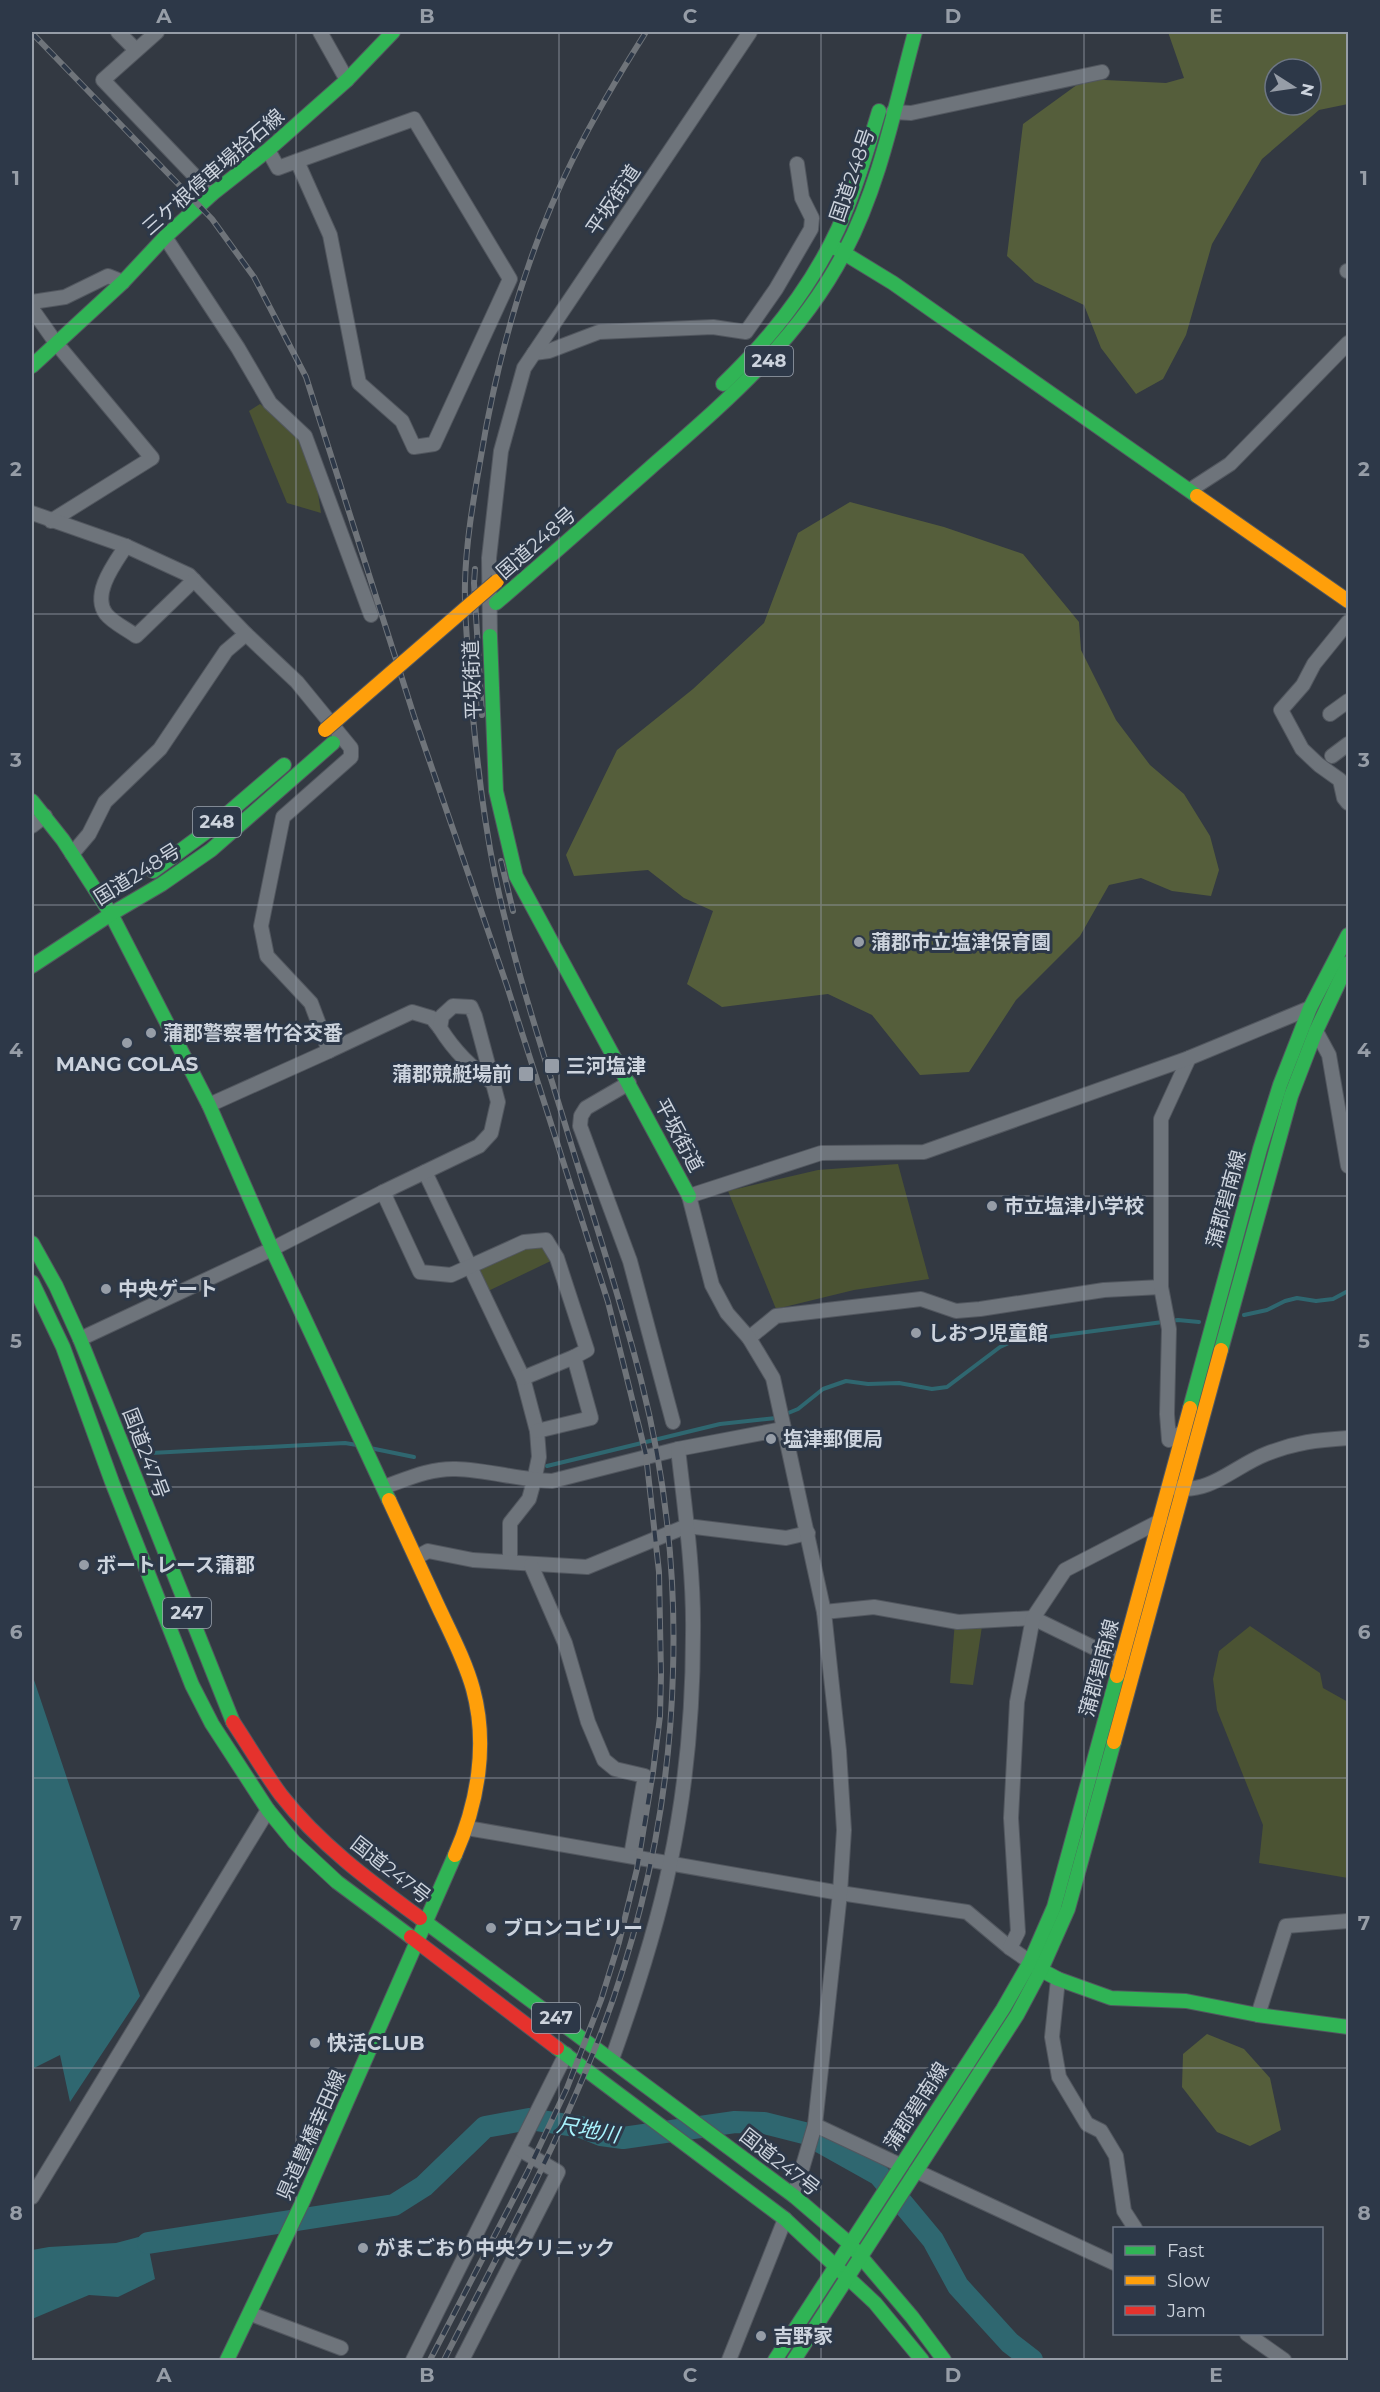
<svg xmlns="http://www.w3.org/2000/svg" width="1380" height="2392" font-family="Montserrat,'Noto Sans JP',sans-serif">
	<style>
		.green { fill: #4b5333 }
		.forest { fill: #555e3b; fill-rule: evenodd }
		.water { fill: #2f6770 }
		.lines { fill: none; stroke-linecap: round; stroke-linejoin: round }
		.stream { stroke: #2f6770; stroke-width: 4 }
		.river { stroke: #2f6770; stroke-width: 22 }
		.street-casing { stroke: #52575f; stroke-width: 16 }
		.fast-casing { stroke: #52575f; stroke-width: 16 }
		.slow-casing { stroke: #52575f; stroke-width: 16 }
		.jam-casing { stroke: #52575f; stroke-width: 16 }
		.street { stroke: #6e747b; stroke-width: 14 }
		.fast { stroke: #30b455; stroke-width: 14 }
		.slow { stroke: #ff9f0a; stroke-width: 14 }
		.jam { stroke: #e5322d; stroke-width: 14 }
		.rail-casing { stroke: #6f747a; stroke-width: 6 }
		.rail { stroke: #2d3848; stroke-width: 4; stroke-dasharray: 11; stroke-linecap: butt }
		.slow-bridge-casing { stroke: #52575f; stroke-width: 16; stroke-linecap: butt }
		.slow-bridge { stroke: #ff9f0a; stroke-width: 14 }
		.grid { fill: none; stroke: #969da7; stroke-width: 1.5; stroke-opacity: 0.55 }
		.poi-dot { fill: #969da7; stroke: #2d3848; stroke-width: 2 }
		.labels { text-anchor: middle; stroke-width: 6; stroke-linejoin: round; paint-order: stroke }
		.shield { fill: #2d3848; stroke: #9ca4b0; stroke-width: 1.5 }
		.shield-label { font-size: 18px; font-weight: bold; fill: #ccd3dd }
		.street-label { font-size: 20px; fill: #ccd3dd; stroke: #2d3848 }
		.poi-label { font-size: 20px; font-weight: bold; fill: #ccd3dd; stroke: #2d3848; text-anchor: start }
		.water-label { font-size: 21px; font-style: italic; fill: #a8f3fd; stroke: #2d3848 }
		.neatline { fill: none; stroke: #969da7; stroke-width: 2 }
		.grid-label { font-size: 20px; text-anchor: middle; font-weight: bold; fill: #969da7 }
	</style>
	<rect width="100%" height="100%" fill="#333942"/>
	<g class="green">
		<path d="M260,404L301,438L317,487L321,513L287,503L249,411Z"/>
		<path d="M898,1164L929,1279L854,1290L776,1309L728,1191L818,1170Z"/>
		<path d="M546,1240L557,1258L482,1294L468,1265Z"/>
		<path d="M983,1620L973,1685L950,1683L955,1621Z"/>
		<path d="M1250,1626L1320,1673L1323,1688L1348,1702V1878L1259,1863L1263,1825L1217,1710L1213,1679L1219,1651Z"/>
	</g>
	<g class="forest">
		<path d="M1168,32H1348V104L1319,110L1262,159L1212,244L1186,335L1163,379L1136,394L1101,348L1084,305L1035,282L1007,256L1023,124L1085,79L1166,83L1184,78ZM1275,69H1311V105H1275Z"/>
		<path d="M850,502L944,527L1023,554L1079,622L1081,650L1116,720L1150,765L1184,794L1210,836L1219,870L1211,896L1172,891L1141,878L1109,885L1080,936L1016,1000L969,1072L920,1075L872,1015L828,994L722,1007L687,984L713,911L684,898L648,870L574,876L566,855L617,750L693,689L764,623L798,533Z"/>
		<path d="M1207,2034L1244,2049L1270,2078L1281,2130L1250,2146L1217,2132L1182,2087L1183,2054Z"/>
	</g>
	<g class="water">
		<path d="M32,1674L140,1996L70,2102L60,2055L32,2069Z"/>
		<path d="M146,2235L155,2279L118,2297L89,2295L32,2319V2250L49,2247L116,2243Z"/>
	</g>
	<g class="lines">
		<g class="stream">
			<path d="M1244,1315L1267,1310L1285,1301L1297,1298L1316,1301L1333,1299L1348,1291"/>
			<path d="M370,1448L414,1457"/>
			<path d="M151,1453L345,1443L357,1445"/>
			<path d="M547,1466L720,1424L776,1418L798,1409L823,1389L846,1381L868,1384L899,1383L932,1389L947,1387L1000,1347L1011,1342L1178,1320L1199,1322"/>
		</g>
		<path class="river" d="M148,2243L394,2205L424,2186L485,2127L529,2119L581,2127L601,2135L623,2138L735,2122L764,2123L804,2133L879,2175L933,2240L958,2286L1010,2343L1032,2360"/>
		<g class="street-casing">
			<g id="street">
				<path d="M118,32L136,50"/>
				<path d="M157,32L103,80L212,194"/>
				<path d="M320,32L347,80"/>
				<path d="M893,112L911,113L1102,72"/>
				<path d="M268,150L278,168L297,161L414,119L510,279L434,444L414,447L402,421L359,383L330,235L297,161"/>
				<path d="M165,237L238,348L270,403L305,436L371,615"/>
				<path d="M1347,271H1348"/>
				<path d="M32,302L65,297L108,276L123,282"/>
				<path d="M32,309L56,343L152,458L51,521"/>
				<path d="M534,353L549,351L599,332L713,327L746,332L776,289L811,229L812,218L802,198L797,164"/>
				<path d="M1190,490L1230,464L1348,343"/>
				<path d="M32,513L126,546L189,575L246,634L297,682L351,748V757L283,817L261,926L267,956L311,1003L329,1051L209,1105"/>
				<path d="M126,546C115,563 91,594 106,614C113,623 127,629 136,636L194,580"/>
				<path d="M1348,622L1314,664L1303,685L1281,710L1302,749L1319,765L1340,780L1344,798L1348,803"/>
				<path d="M490,636L489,558L501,451L524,368L750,32"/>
				<path d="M1330,714L1348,701"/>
				<path d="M1332,756L1348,744"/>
				<path d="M32,826L45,816"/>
				<path d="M72,854L89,834L105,802L160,749L226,651L246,634"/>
				<path d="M1316,1031L1329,1055L1348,1166"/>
				<path d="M329,1051L412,1012L432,1018L440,1028"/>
				<path d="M629,1083L586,1108L581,1116L580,1126L630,1261L673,1422"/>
				<path d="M425,1172L523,1378L537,1431L539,1457L534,1481L529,1499L510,1523V1561"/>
				<path d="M383,1192L420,1272L451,1275L524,1242L546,1240L557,1258L587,1350L574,1357"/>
				<path d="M749,1338L776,1316L921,1299L956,1311L980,1309L1104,1290L1161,1287"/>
				<path d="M80,1339L272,1249L383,1192L479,1146L491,1133L498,1102L475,1016L471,1007L453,1006L442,1016L440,1028C455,1052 471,1067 494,1084"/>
				<path d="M523,1378L574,1357L591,1418L537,1431"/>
				<path d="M1183,1432L1169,1440L1167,1414L1169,1329L1161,1287V1119L1189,1058"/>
				<path d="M384,1487C407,1479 430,1468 456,1469C488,1470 520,1480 552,1481L678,1449L783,1429"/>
				<path d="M1176,1488C1210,1494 1235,1466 1266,1454C1296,1442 1317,1440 1348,1438"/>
				<path d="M417,1557L428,1551L473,1560L587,1567L687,1526L786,1538L808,1533"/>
				<path d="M531,1565L565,1643L588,1722L604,1760L615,1769L645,1776L631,1856"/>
				<path d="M824,1612L874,1607L958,1622L1033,1618L1121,1661"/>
				<path d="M467,1828L840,1893L967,1912L1010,1948L1036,1966"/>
				<path d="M1010,1948L1018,1932L1011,1818L1017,1702L1033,1618L1065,1570L1160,1521"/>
				<path d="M1058,1979L1052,2037L1059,2077L1087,2124L1101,2131L1116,2156L1124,2211L1135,2228"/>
				<path d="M1258,2015L1286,1926L1348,1921"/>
				<path d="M612,2059C635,1995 656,1931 670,1864C686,1789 693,1711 693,1634C694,1573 685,1510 678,1449"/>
				<path d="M815,2125L900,2165"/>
				<path d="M916,2171L1114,2263"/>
				<path d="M794,2196L815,2125L840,1893L844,1830L839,1751L824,1612L773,1378L749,1338L727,1313L712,1285L689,1196L821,1153L924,1152L1189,1058L1310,1008"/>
				<path d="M32,2197L268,1810"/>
				<path d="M251,2314L341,2348"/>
				<path d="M1247,2334L1284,2360"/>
				<path d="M413,2360L566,2054"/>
				<path d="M462,2360L558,2172L519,2149"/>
				<path d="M729,2360L785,2219"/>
			</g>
		</g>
		<g class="fast-casing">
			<g id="fast">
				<path d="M834,247L893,283L1197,496"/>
				<path d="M32,366L123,282L165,237L212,194L268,150L347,80L393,32"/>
				<path d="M723,384C769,340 811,287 838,229C855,191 867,151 879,111"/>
				<path d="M496,603C548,559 599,513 650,468C724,403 798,341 844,253C880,185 895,106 915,32"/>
				<path d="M490,636L496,791L516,876L689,1196"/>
				<path d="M32,801L63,840L111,914L209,1105L272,1249L389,1500"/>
				<path d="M153,871L206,832L284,765"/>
				<path d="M32,966L111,914L162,884L211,850L333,743"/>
				<path d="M32,1243L56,1286L80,1339L233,1722"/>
				<path d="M32,1282L63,1347L112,1482L192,1685L212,1724L268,1810L294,1842L337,1882L411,1937"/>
				<path d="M1221,1350L1291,1096L1316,1031L1348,963"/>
				<path d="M1190,1408L1260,1149L1280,1085L1310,1008L1348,935"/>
				<path d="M420,1918L794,2196L850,2244L912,2317L944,2360"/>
				<path d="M1041,1970L1058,1979L1111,1998L1186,2001L1258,2015L1348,2027"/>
				<path d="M557,2048L785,2219L875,2303L922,2360"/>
				<path d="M227,2360L303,2201L455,1855"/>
				<path d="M775,2360L1003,2009L1030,1962L1054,1907L1117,1676"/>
				<path d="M794,2360L1017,2015L1041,1970L1068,1909L1114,1742"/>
			</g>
		</g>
		<g class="slow-casing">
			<g id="slow">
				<path d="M1197,496L1348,601"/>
				<path d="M389,1500C405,1535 421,1570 437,1604C450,1632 465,1660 473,1689C488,1744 478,1803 455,1855"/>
				<path d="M1117,1676L1190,1408"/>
				<path d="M1114,1742L1221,1350"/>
			</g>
		</g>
		<g class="jam-casing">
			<g id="jam">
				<path d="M233,1722C249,1746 264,1772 281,1795C319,1844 371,1882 420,1918"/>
				<path d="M411,1937L557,2048"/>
			</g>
		</g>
		<use href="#street" class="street"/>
		<use href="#fast" class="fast"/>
		<use href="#slow" class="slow"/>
		<use href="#jam" class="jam"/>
		<g class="rail-casing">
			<g id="rail">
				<path d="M32,33L212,219L254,277L306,377L414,716L507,986L608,1302L646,1455L659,1572L661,1675L660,1716L653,1772L637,1869L619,1942L601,2000L567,2088L527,2173L430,2360"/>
				<path d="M475,569L474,583L482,715"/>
				<path d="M501,861L513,911"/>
				<path d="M444,2360C499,2252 559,2144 602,2030C645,1916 670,1793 673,1671C676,1574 665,1474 641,1380C620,1297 593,1216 568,1134C542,1048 513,962 495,875C482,811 475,746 470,681C468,649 464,615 465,583C466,542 473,502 480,462C497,358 526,253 573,159C595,115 620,73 646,32"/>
			</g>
		</g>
		<use href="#rail" class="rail"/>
		<g class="slow-bridge-casing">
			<path id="slow-bridge" d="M325,730L497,581"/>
		</g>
		<use href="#slow-bridge" class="slow-bridge"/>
	</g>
	<path class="grid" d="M296,32V2360M559,32V2360M821,32V2360M1084,32V2360M32,324H1348M32,614H1348M32,905H1348M32,1196H1348M32,1487H1348M32,1778H1348M32,2068H1348"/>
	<g class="poi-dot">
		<circle cx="859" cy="942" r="6"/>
		<circle cx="151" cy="1033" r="6"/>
		<circle cx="127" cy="1043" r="6"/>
		<rect x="544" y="1058" width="16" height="16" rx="3"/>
		<rect x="518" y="1066" width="16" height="16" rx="3"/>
		<circle cx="992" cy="1206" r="6"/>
		<circle cx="106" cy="1289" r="6"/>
		<circle cx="916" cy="1333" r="6"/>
		<circle cx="771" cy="1439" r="6"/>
		<circle cx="84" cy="1565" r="6"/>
		<circle cx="491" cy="1928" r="6"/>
		<circle cx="315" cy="2043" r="6"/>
		<circle cx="363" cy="2248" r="6"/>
		<circle cx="761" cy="2336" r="6"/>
	</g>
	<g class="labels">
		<g class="shield">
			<rect x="745" y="346" width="48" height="30" rx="4.5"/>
			<rect x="193" y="807" width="48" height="30" rx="4.5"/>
			<rect x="163" y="1598" width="48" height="30" rx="4.5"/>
			<rect x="532" y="2003" width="48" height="30" rx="4.5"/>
		</g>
		<g class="shield-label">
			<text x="769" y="367">248</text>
			<text x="217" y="828">248</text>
			<text x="187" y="1619">247</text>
			<text x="556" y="2024">247</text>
		</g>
		<g class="street-label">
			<text transform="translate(213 172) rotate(-41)" y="7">三ケ根停車場拾石線</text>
			<text transform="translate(852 175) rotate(-71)" y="7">国道248号</text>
			<text transform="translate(613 200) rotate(-56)" y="7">平坂街道</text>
			<text transform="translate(536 543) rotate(-41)" y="7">国道248号</text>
			<text transform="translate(472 680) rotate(-92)" y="7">平坂街道</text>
			<text transform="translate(137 874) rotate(-32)" y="7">国道248号</text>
			<text transform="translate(679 1135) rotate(62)" y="7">平坂街道</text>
			<text transform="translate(1226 1199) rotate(-75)" y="7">蒲郡碧南線</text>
			<text transform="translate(146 1453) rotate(69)" y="7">国道247号</text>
			<text transform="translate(1099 1668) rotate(-75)" y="7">蒲郡碧南線</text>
			<text transform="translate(391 1870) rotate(38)" y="7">国道247号</text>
			<text transform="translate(916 2106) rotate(-57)" y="7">蒲郡碧南線</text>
			<text transform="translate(311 2135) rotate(-66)" y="7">県道豊橋幸田線</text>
			<text transform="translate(780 2162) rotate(38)" y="7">国道247号</text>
		</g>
		<g class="poi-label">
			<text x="871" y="949">蒲郡市立塩津保育園</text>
			<text x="163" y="1040">蒲郡警察署竹谷交番</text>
			<text x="127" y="1071" text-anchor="middle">MANG COLAS</text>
			<text x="566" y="1073">三河塩津</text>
			<text x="512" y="1081" text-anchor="end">蒲郡競艇場前</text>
			<text x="1004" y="1213">市立塩津小学校</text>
			<text x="118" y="1296">中央ゲート</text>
			<text x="928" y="1340">しおつ児童館</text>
			<text x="783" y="1446">塩津郵便局</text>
			<text x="96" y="1572">ボートレース蒲郡</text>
			<text x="503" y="1935">ブロンコビリー</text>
			<text x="327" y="2050">快活CLUB</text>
			<text x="375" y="2255">がまごおり中央クリニック</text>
			<text x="773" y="2343">吉野家</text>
		</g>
		<g class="water-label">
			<text transform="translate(588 2130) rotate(10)" y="7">尺地川</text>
		</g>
	</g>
	<rect width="1380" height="2392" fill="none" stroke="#2d3848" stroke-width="66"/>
	<rect x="1113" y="2227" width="210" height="108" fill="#2d3848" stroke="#6d7684" stroke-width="1.5"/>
	<rect x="1125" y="2246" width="30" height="9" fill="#30b455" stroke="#6d7684" stroke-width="1.5"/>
	<text x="1167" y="2257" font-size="18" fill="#ccd3dd">Fast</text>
	<rect x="1125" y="2276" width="30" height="9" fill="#ff9f0a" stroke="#6d7684" stroke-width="1.5"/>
	<text x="1167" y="2287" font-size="18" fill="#ccd3dd">Slow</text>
	<rect x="1125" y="2306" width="30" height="9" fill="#e5322d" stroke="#6d7684" stroke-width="1.5"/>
	<text x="1167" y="2317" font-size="18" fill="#ccd3dd">Jam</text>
	<g transform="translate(1293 87) rotate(102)"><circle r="28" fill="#2d3848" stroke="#6d7684" stroke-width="1.5"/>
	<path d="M0-4.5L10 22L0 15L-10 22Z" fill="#969da7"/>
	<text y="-9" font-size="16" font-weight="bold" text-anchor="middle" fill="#ccd3dd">N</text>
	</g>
	<rect x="33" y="33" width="1314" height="2326" class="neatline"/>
	<g class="grid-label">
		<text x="164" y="23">A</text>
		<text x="427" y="23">B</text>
		<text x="690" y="23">C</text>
		<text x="953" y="23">D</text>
		<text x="1216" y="23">E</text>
		<text x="16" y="185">1</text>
		<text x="1364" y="185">1</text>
		<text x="16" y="476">2</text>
		<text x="1364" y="476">2</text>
		<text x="16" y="767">3</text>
		<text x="1364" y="767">3</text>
		<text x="16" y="1057">4</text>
		<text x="1364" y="1057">4</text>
		<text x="16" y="1348">5</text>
		<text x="1364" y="1348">5</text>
		<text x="16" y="1639">6</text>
		<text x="1364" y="1639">6</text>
		<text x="16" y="1930">7</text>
		<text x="1364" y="1930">7</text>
		<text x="16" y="2220">8</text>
		<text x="1364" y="2220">8</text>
		<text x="164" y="2382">A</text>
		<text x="427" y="2382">B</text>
		<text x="690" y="2382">C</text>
		<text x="953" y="2382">D</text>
		<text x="1216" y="2382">E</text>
	</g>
</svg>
